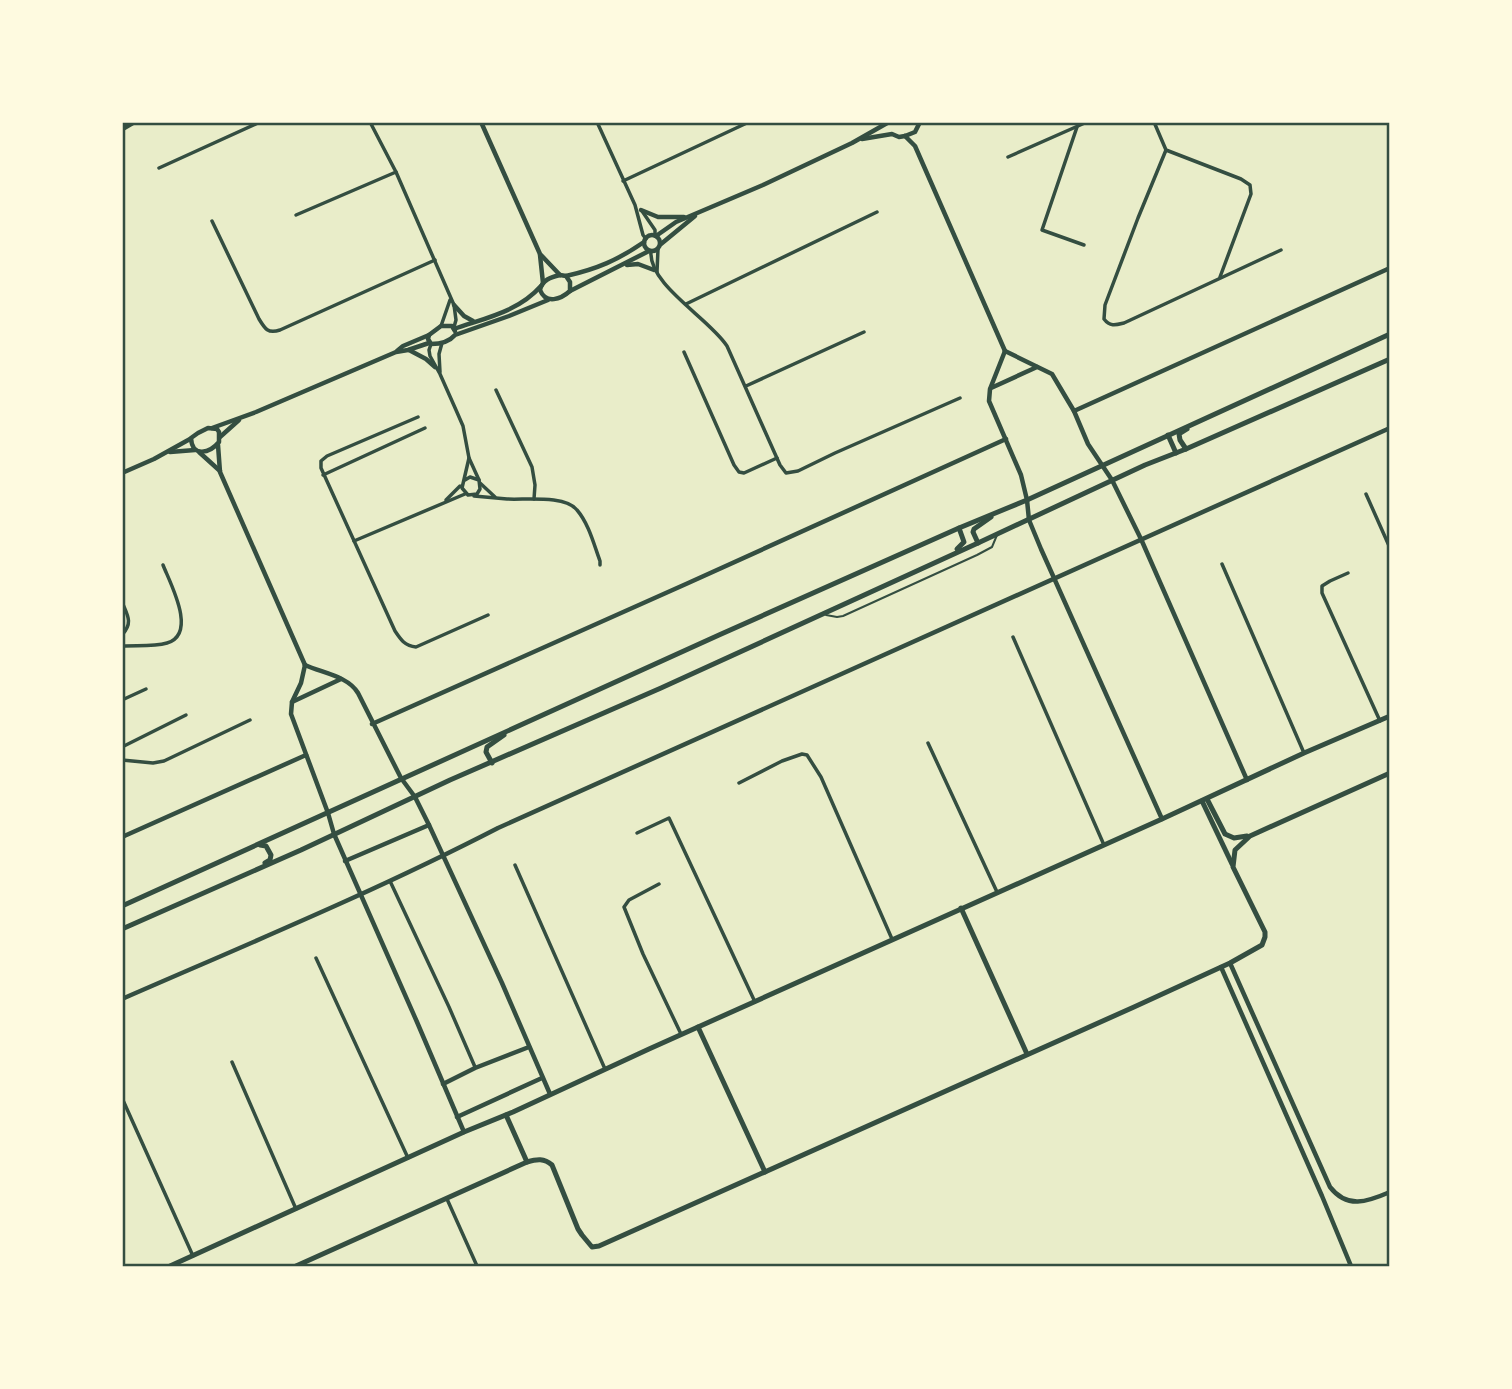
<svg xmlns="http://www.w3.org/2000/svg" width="1512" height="1389" font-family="'Nunito Sans',sans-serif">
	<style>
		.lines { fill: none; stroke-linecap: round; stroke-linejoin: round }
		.service { stroke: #344e41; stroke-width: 2 }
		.minor { stroke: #344e41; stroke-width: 3.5 }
		.tertiary { stroke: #344e41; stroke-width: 4.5 }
		.secondary { stroke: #344e41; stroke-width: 5 }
		.primary { stroke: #344e41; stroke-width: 5 }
		.neatline { fill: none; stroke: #344e41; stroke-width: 2.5 }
	</style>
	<rect width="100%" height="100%" fill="#e9edc9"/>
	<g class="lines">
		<path class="service" d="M826,615L837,617L843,616L977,555L992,547L997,535"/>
		<g class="minor">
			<path d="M370,122L396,172L454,305L456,320L454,327"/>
			<path d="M597,122L635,205L643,235L646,239"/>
			<path d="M1154,122L1166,150L1241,179L1250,185L1251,194L1220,277"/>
			<path d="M1077,127L1042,230L1084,245"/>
			<path d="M1166,150L1138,218L1105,305L1104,319C1110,327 1116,325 1124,323L1281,250"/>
			<path d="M1008,157L1087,122"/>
			<path d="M159,168L260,122"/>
			<path d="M623,181L749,122"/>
			<path d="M642,211L655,230V236"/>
			<path d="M296,215L396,172"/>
			<path d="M212,221L259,319C265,329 268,334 280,330L435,260"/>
			<path d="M651,251C648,285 709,318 727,346L780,465L786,473L798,471L835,453L960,398"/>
			<path d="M657,272L658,249"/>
			<path d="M686,304L877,212"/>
			<path d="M441,326L450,300"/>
			<path d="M431,344L429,350L430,356L440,374L456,410L463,426L469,458L479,480"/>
			<path d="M684,352L734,465L739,472L744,473L777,458"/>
			<path d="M440,372L439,354L442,343"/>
			<path d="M746,386L864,332"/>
			<path d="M496,390L532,467L535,485L534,499"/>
			<path d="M418,417L327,456L321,461V468L395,631C401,640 405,646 416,647L488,615"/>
			<path d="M323,475L425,428"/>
			<path d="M465,480L470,477L479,480L480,489L477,494L468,495L462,488L469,458"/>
			<path d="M480,483L495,497"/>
			<path d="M1366,494L1390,548"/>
			<path d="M474,496C485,497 496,498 507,499C526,500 565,495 577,510C589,524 594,545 600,561V565"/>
			<path d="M446,500L460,486"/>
			<path d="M354,541L465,494"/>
			<path d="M1222,564L1304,753"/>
			<path d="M1348,573L1330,581L1322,586V593L1380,721"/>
			<path d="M122,602C128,616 133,623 122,635"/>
			<path d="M1013,637L1104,845"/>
			<path d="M122,646C137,645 153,647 167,643C198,634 170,583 163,565"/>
			<path d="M122,700L146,689"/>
			<path d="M928,743L997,892"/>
			<path d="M122,747L186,715"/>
			<path d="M122,760L153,763L164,761L250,720"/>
			<path d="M739,783L782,761L802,754L807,755L821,777L892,939"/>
			<path d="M637,833L669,818L755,1002"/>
			<path d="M515,865L605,1069"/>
			<path d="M390,881L449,1007L475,1067"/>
			<path d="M659,884L629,900L624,907L643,954L681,1034"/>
			<path d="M316,958L408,1158"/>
			<path d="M232,1062L296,1209"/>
			<path d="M122,1098L193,1256"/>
			<path d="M447,1199L477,1266"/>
		</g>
		<g class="tertiary">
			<path d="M481,122L540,254L560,275"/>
			<path d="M905,136L915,146L1005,351"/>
			<path d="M862,139L892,134L899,137L905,136L915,132L920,122"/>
			<path d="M641,210L658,217H684"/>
			<circle cx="652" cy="243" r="8"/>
			<path d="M656,236L676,222L763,185L852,143L889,122"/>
			<path d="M661,244L695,216"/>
			<path d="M540,255L543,283"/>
			<path d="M627,265L638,264L654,270"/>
			<path d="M560,275L566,276L570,282V291C561,299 546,305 540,290C542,280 551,277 560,275Z"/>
			<path d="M566,276C597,269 618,260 644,242"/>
			<path d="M570,291L649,251"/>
			<path d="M454,305L464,316L473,321"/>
			<path d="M454,329C485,318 518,312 541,286"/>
			<path d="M429,335L428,339L431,344C439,344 449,342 455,335L509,316L548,300"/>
			<path d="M409,350L426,359L435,367"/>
			<path d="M397,351L403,346L429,335L441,326H452L455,331"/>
			<path d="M1005,351L990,389L989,401L1021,475L1027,500L1029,520L1041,549L1162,819"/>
			<path d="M1005,351L1052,374L1074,411L1088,444L1112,480L1141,539L1247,780"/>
			<path d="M991,388L1037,367"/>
			<path d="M1074,411L1390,268"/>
			<path d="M208,428L217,429L219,432V442C210,453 192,458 191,438L198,433Z"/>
			<path d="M212,428L256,412L396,352L408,350L429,343"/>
			<path d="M220,437L239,420"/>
			<path d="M218,445L220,472L305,665"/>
			<path d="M170,452L195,450"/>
			<path d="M199,452L220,471"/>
			<path d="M122,473L154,459L190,439"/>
			<path d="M305,665C322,673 348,676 358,693L401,778L415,797L429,825L502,983L550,1094"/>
			<path d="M305,665L301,683L292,702L291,714L328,813L334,834L417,1022L464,1132"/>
			<path d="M292,702L341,679"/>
			<path d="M372,724L686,584L1006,439"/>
			<path d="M122,837L306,755"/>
			<path d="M345,861L429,825"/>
			<path d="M1230,963L1330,1187C1347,1209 1367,1202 1390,1192"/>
			<path d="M1221,967L1322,1196L1351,1266"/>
			<path d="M122,999C248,944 376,891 498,828L1390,428"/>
			<path d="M443,1084L475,1068L529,1047"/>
			<path d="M457,1117L542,1078"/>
		</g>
		<g class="secondary">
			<path d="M1207,799L1225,834L1234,838L1247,836"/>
			<path d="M1202,801L1232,864"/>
			<path d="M961,908L1027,1054"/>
			<path d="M698,1027L765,1172"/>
			<path d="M506,1115L527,1162"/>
			<path d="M170,1266L464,1132L513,1112L649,1049L1162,819L1304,753L1390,716"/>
			<path d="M296,1266L527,1162C537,1159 544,1158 552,1165L578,1229L582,1235L592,1247L599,1246L1134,1007L1230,963L1262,945L1265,937V932L1233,867L1235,850L1250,836L1390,773"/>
		</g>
		<g class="primary">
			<path d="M122,129L134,122"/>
			<path d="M1168,435L1176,453"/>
			<path d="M1186,449L1180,440L1179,434L1187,429"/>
			<path d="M978,543L973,532L974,529L991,517"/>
			<path d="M957,549L964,542L959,528"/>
			<path d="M492,763L486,752L487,747L504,735"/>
			<path d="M260,845L266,846L271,855L270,860L265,863"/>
			<path d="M122,906L719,635L959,528L1027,500L1390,334"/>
			<path d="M122,929L301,850L450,780L661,688L978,543L1145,465L1186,449L1390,359"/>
		</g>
	</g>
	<rect width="1512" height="1389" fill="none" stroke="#fefae0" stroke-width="248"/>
	<rect x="124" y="124" width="1264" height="1141" class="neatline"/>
</svg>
